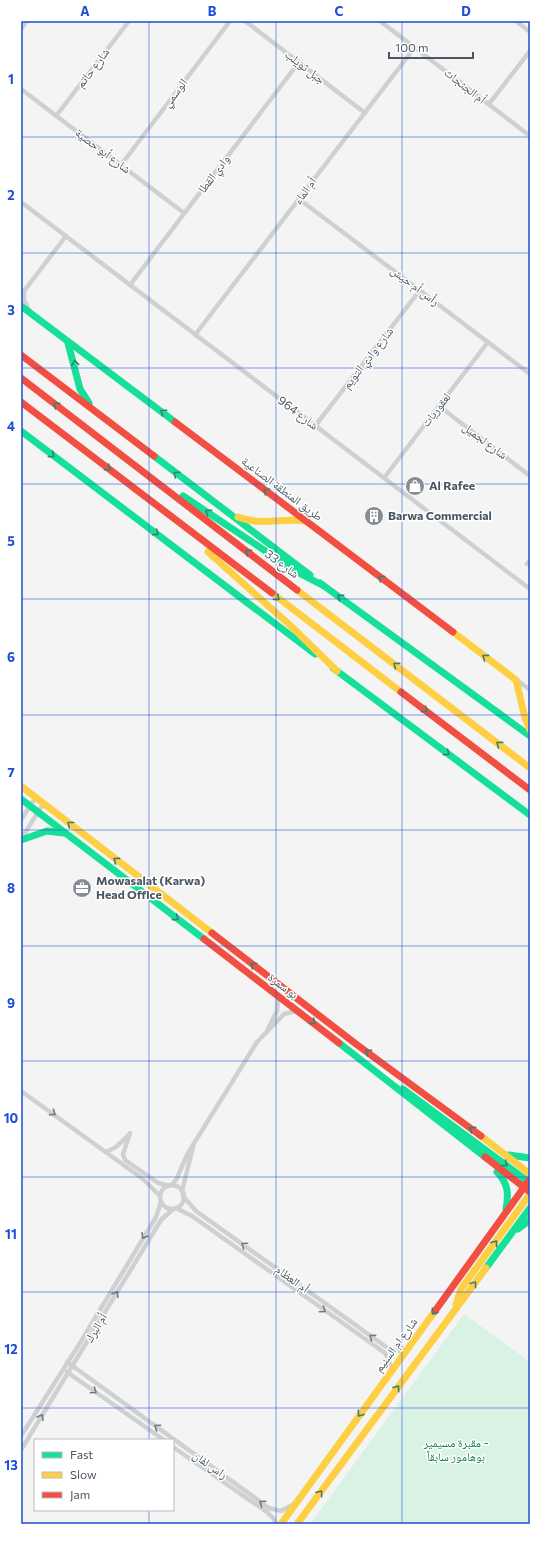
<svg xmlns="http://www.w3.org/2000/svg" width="551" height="1545" font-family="Commissioner,'Noto Naskh Arabic',sans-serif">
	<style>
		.green { fill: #d9f2e3 }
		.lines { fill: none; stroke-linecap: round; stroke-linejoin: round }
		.street { stroke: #ced0d2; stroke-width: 4.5 }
		.fast { stroke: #16e098; stroke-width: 7 }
		.slow { stroke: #ffcf43; stroke-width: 7 }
		.jam { stroke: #f24e42; stroke-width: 7 }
		.oneway { stroke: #3a7f72 }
		.oneway2 { stroke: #727b83 }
		.grid { fill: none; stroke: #1d4ed8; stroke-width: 1; stroke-opacity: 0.55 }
		.labels { text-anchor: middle; stroke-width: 3; stroke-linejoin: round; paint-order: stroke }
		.street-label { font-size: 12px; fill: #4a5661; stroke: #fff }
		.poi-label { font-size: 12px; font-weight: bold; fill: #4a5661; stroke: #fff; text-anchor: start }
		.park-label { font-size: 12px; fill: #17864f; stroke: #fff }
		.neatline { fill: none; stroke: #1d4ed8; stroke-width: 1.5 }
		.grid-label { font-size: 13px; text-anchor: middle; font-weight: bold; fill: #1d4ed8 }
	</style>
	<rect width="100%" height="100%" fill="#f4f4f4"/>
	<path class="green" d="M464,1314L530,1362V1524H310Z"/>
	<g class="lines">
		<g class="street">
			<path d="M245,21L365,113"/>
			<path d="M380,21L530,136"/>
			<path d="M516,21L530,32"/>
			<path d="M21,29L27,21"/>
			<path d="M21,89L184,213"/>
			<path d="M489,104L530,51"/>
			<path d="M56,116L129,21"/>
			<path d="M121,165L230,21"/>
			<path d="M299,199L530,374"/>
			<path d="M21,202L530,589"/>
			<path d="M130,285L299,62"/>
			<path d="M24,291V300L29,310"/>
			<path d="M21,292L24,291L66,236"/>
			<path d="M195,335L415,47"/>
			<path d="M439,406L530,476"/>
			<path d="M315,426L420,290"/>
			<path d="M384,478L488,342"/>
			<path d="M527,564L530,560"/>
			<path d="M517,680L530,690"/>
			<path d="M21,820L36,797"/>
			<path d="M21,839L44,803"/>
			<path d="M268,1029L277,1011L278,996"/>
			<path d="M21,1091L143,1179L160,1196"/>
			<path d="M130,1133L123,1154L125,1160L158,1183L169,1186"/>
			<path d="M106,1152L116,1147L129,1135"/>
			<path d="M172,1185L177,1178L188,1153L257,1042L284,1014L296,1011"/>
			<circle cx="172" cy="1197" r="12"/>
			<path d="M182,1191L193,1147"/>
			<path d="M183,1196L196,1211L389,1349L400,1351L407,1349"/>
			<path d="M176,1208L192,1216L385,1353L389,1360L391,1371"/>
			<path d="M67,1362L269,1508L281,1511L294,1504"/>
			<path d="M67,1372L164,1440"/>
			<path d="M21,1436L80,1343L156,1217L161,1202"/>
			<path d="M173,1447L267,1512L274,1519L276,1524"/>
			<path d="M21,1450L161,1220L173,1209"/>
		</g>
		<g class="fast">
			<path d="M21,306L175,422"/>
			<path d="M68,343L80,389L89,403"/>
			<path d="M21,431L315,654"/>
			<path d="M154,456L310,575"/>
			<path d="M183,496L297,572L324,586"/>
			<path d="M320,583L530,736"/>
			<path d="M333,668L530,815"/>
			<path d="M21,799L204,939"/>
			<path d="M21,840L47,831L63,833"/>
			<path d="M339,1043L485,1157"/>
			<path d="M403,1089L530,1183"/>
			<path d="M509,1155L530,1158"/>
			<path d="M497,1172C508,1183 509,1194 506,1209"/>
			<path d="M518,1229L530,1220"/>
			<path d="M486,1268L530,1208"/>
		</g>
		<g class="slow">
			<path d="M238,517C260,526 282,518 305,521"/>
			<path d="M208,552L292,627L337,671"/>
			<path d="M297,590L530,768"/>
			<path d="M272,593L401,692"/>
			<path d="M453,632L516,680L525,718L530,730"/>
			<path d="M21,786L212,933"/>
			<path d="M481,1136L530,1174"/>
			<path d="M456,1304L461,1289L530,1194"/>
			<path d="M281,1524L435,1311"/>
			<path d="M297,1524L486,1268"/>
		</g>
		<g class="jam">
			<path d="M21,355L154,456"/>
			<path d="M21,378L297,590"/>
			<path d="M21,402L272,593"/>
			<path d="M175,422L453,632"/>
			<path d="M401,692L530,790"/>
			<path d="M212,933L356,1044L481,1136"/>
			<path d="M204,939L339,1043"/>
			<path d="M485,1157L530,1192"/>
			<path d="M435,1311L530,1179"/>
		</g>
	</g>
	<defs><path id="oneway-chevron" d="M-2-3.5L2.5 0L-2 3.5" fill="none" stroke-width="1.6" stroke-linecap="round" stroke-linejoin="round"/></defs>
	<g class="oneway">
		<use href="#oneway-chevron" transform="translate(75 363) rotate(-98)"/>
		<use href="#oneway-chevron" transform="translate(56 405) rotate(-143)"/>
		<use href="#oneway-chevron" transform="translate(163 412) rotate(-143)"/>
		<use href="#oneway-chevron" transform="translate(52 455) rotate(37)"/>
		<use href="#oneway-chevron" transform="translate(108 468) rotate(37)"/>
		<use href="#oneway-chevron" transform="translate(176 474) rotate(-143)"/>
		<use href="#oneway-chevron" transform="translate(266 491) rotate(-143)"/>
		<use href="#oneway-chevron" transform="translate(208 512) rotate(-145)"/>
		<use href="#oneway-chevron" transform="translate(156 533) rotate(37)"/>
		<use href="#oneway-chevron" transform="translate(248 552) rotate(-143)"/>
		<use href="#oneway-chevron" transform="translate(381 578) rotate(-142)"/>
		<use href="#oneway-chevron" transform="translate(340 597) rotate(-144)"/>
		<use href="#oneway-chevron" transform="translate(277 598) rotate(38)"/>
		<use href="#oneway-chevron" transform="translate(485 657) rotate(-143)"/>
		<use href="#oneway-chevron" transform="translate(396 665) rotate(-143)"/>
		<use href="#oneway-chevron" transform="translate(425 710) rotate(37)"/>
		<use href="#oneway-chevron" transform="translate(499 744) rotate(-143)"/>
		<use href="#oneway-chevron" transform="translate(447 753) rotate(37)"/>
		<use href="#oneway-chevron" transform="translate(70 824) rotate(-141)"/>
		<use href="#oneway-chevron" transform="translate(116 860) rotate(-143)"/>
		<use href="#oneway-chevron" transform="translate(176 918) rotate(37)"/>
		<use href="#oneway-chevron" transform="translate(253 965) rotate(-143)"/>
		<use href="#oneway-chevron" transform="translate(313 1022) rotate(38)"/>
		<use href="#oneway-chevron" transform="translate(368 1052) rotate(-144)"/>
		<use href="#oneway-chevron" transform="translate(472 1129) rotate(-143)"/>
		<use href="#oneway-chevron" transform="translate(505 1164) rotate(37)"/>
		<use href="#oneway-chevron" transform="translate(495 1243) rotate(-54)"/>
		<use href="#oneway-chevron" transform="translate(474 1284) rotate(-53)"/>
		<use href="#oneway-chevron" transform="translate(434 1312) rotate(126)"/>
		<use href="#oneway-chevron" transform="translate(397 1388) rotate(-54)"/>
		<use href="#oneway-chevron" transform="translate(360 1414) rotate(126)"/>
		<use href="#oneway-chevron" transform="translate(320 1493) rotate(-54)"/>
	</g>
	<g class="oneway2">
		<use href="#oneway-chevron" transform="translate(53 1113) rotate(34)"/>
		<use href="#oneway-chevron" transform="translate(144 1236) rotate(121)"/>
		<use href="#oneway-chevron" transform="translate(244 1245) rotate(-145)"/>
		<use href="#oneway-chevron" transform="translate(116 1294) rotate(-59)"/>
		<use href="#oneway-chevron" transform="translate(323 1310) rotate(35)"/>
		<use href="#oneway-chevron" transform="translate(372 1337) rotate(-144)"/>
		<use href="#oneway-chevron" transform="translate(94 1391) rotate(35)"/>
		<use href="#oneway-chevron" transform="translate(41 1417) rotate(-59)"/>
		<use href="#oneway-chevron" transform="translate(157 1427) rotate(-145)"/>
		<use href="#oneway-chevron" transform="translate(262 1503) rotate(-145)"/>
	</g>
	<path class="grid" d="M149,21V1440M276,21V1524M402,21V1524M21,137H530M21,253H530M21,368H530M21,484H530M21,599H530M21,715H530M21,830H530M21,946H530M21,1061H530M21,1177H530M21,1292H530M21,1408H530M149,1510V1524"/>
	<defs>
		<g id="shop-disc" transform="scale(1)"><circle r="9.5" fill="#868d94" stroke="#fff"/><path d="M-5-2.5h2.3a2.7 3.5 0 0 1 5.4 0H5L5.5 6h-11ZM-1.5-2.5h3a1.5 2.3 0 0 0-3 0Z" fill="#fff"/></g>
		<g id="building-disc" transform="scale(1)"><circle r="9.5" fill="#868d94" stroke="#fff"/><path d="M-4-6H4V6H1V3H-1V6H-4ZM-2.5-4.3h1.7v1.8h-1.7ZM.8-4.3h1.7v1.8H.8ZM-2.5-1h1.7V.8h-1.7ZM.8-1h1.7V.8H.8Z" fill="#fff"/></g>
		<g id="office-disc" transform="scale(1)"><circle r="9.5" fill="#868d94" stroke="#fff"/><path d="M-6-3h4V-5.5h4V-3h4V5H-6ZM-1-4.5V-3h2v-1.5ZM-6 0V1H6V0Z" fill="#fff"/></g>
	</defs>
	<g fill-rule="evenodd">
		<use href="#shop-disc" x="415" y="486"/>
		<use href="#building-disc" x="374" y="516"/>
		<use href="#office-disc" x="82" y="888"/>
	</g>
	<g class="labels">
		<g class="street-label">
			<text transform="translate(305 67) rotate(38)" y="4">جبل ثويلب</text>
			<text transform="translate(93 68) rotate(-53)" y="4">شارع حاتم</text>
			<text transform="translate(465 86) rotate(38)" y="4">أم الجثجاث</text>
			<text transform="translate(175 93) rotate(-53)" y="4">الوسمي</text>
			<text transform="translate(103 151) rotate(37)" y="4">شارع أبو حصية</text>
			<text transform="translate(214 174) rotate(-53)" y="4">وادي القطا</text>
			<text transform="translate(305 191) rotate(-53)" y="4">أم الماء</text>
			<text transform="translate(415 286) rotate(37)" y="4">رأس أم حيش</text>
			<text transform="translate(368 358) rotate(-52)" y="4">شارع وادي التويم</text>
			<text transform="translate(436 410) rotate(-52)" y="4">لعقوريات</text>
			<text transform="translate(298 413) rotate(37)" y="4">شارع 964</text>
			<text transform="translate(485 441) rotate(37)" y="4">شارع لجميل</text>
			<text transform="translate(282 489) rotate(37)" y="4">طريق المنطقة الصناعية</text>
			<text transform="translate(282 564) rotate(37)" y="4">شارع 33</text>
			<text transform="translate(283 986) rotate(37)" y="4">بو سمرة</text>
			<text transform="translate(292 1279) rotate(36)" y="4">أم العظام</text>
			<text transform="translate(96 1328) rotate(-59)" y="4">أم البرك</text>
			<text transform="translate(396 1345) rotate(-54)" y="4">شارع ام السنيم</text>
			<text transform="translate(210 1465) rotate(35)" y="4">راس لفان</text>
		</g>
		<g class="poi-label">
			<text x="429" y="490">Al Rafee</text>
			<text x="388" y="520">Barwa Commercial</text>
			<text x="96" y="885">Mowasalat (Karwa)<tspan x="96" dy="14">Head Office</tspan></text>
		</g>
		<g class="park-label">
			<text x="456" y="1447">مقبرة مسيمير -<tspan x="456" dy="14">بوهامور سابقاً</tspan></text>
		</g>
	</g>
	<rect width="551" height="1545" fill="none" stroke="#ffffff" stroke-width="44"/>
	<rect x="34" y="1439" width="140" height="72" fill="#ffffff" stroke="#b7bbc0"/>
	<rect x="42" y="1452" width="20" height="6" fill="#16e098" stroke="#b7bbc0"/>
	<text x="70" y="1459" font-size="12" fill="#4a5661">Fast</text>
	<rect x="42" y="1472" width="20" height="6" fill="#ffcf43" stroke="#b7bbc0"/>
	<text x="70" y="1479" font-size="12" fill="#4a5661">Slow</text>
	<rect x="42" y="1492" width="20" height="6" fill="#f24e42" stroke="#b7bbc0"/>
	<text x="70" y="1499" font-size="12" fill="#4a5661">Jam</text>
	<path d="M389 52v6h84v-6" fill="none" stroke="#4a5661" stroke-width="2"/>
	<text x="395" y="52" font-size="12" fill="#4a5661" stroke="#ffffff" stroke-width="3" paint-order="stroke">100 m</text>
	<rect x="22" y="22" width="507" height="1501" class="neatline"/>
	<g class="grid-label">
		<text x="85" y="16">A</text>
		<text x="212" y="16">B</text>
		<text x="339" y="16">C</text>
		<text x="466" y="16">D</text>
		<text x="11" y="84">1</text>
		<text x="11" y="200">2</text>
		<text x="11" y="315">3</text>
		<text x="11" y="431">4</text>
		<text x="11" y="546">5</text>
		<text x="11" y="662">6</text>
		<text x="11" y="777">7</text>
		<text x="11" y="893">8</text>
		<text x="11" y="1008">9</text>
		<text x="11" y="1123">10</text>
		<text x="11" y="1239">11</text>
		<text x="11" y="1354">12</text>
		<text x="11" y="1470">13</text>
	</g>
</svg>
